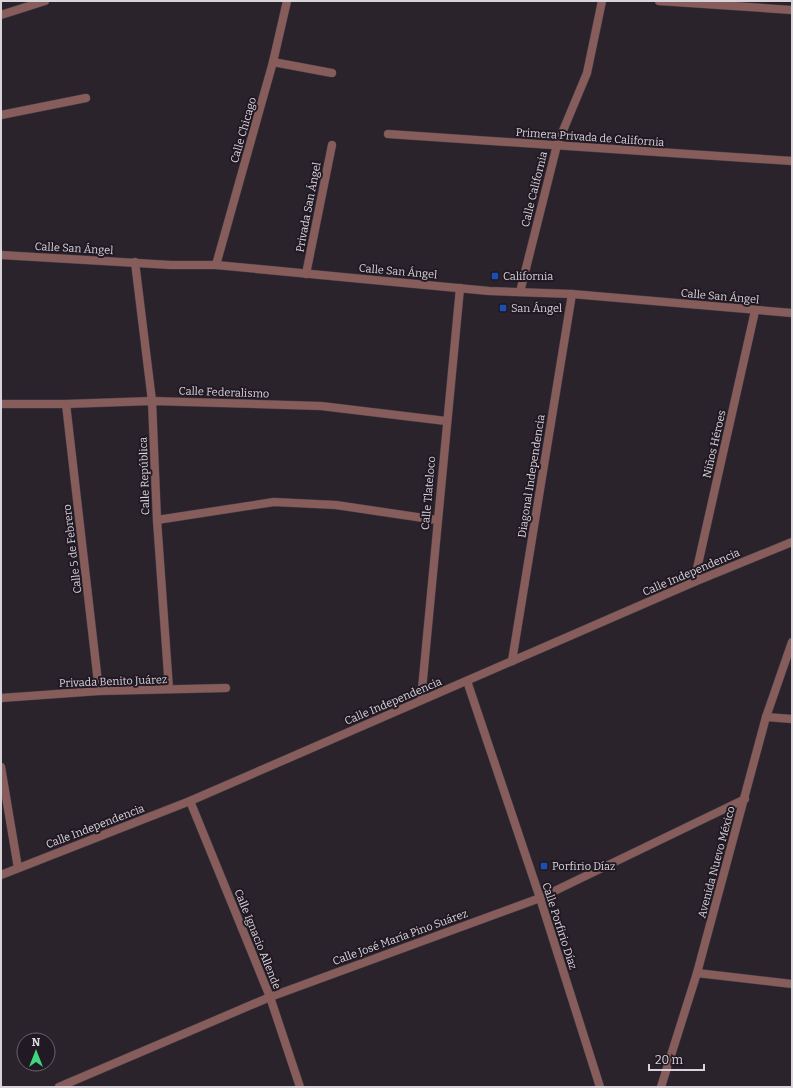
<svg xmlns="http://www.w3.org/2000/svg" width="793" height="1088" font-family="Bitter,serif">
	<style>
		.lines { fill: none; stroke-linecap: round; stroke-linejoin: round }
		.street-casing { stroke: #473f48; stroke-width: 9 }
		.street { stroke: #875d5b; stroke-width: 8 }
		.transit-dot { fill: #1a4fb4; stroke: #211923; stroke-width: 1.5 }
		.labels { text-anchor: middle; stroke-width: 4; stroke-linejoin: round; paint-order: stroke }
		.street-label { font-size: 11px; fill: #d9d4da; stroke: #211923 }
		.poi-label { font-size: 11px; fill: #d9d4da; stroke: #211923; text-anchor: start }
	</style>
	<rect width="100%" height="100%" fill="#2b232c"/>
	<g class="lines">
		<g class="street-casing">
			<g id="street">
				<path d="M659,1L792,10"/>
				<path d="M1,15L45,1"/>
				<path d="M273,62L332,73"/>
				<path d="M1,115L86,98"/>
				<path d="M388,134L792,161"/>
				<path d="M1,255L171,265H216L489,291L572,294L792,313"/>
				<path d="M135,262L152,401L157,520L169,689"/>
				<path d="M216,265L273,62L287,1"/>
				<path d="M306,274L332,145"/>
				<path d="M520,292L557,145L587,73L602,1"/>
				<path d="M1,404H66L152,401L321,406L446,421"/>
				<path d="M66,404L99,691"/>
				<path d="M157,520L274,502L336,505L437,520"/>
				<path d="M694,582L755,311"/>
				<path d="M512,661L572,294"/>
				<path d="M467,681L540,898L600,1087"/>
				<path d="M1,698L99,691L226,688"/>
				<path d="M421,700L460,288"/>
				<path d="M766,717L792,719"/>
				<path d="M1,767L18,868"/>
				<path d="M190,801L270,997L300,1087"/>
				<path d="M1,875L190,801L694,582L792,542"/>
				<path d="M697,973L792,984"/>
				<path d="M59,1087L270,997L540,898L745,799"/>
				<path d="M661,1087L697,973L766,717L792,642"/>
			</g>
		</g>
		<use href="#street" class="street"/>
	</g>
	<g class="transit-dot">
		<rect x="491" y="272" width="8" height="8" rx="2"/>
		<rect x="499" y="304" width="8" height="8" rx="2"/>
		<rect x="540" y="862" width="8" height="8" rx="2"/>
	</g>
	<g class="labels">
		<g class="street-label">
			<text transform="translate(243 130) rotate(-74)" y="4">Calle Chicago</text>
			<text transform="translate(590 137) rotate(4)" y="4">Primera Privada de California</text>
			<text transform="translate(534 189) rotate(-76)" y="4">Calle California</text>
			<text transform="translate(308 207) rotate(-79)" y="4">Privada San Ángel</text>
			<text transform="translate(74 248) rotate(3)" y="4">Calle San Ángel</text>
			<text transform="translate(398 271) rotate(5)" y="4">Calle San Ángel</text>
			<text transform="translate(720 296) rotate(5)" y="4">Calle San Ángel</text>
			<text transform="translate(224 392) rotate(2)" y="4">Calle Federalismo</text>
			<text transform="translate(714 444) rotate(-77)" y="4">Niños Héroes</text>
			<text transform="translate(144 476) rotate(-92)" y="4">Calle República</text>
			<text transform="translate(531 476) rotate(-81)" y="4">Diagonal Independencia</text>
			<text transform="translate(428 493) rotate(-85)" y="4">Calle Tlateloco</text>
			<text transform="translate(72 549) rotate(-97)" y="4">Calle 5 de Febrero</text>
			<text transform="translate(691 572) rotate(-23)" y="4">Calle Independencia</text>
			<text transform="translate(113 681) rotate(-2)" y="4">Privada Benito Juárez</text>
			<text transform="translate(393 701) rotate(-23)" y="4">Calle Independencia</text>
			<text transform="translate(95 826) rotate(-21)" y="4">Calle Independencia</text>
			<text transform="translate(716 862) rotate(-75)" y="4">Avenida Nuevo México</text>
			<text transform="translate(560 926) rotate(72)" y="4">Calle Porfirio Díaz</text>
			<text transform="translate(400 937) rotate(-20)" y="4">Calle José María Pino Suárez</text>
			<text transform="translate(258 939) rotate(68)" y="4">Calle Ignacio Allende</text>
		</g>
		<g class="poi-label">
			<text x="503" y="280">California</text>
			<text x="511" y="312">San Ángel</text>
			<text x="552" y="870">Porfirio Díaz</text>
		</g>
	</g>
	<rect width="793" height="1088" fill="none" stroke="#d9d4da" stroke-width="4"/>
	<g transform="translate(36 1052)"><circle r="19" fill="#211923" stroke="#6b646c"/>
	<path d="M0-3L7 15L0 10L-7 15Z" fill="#3ed77d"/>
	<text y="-6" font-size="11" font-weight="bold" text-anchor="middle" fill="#d9d4da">N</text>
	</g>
	<path d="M649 1064v6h55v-6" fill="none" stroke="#d9d4da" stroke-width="2"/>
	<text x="655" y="1064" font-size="12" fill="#d9d4da" stroke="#211923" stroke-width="3" paint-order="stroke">20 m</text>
</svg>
